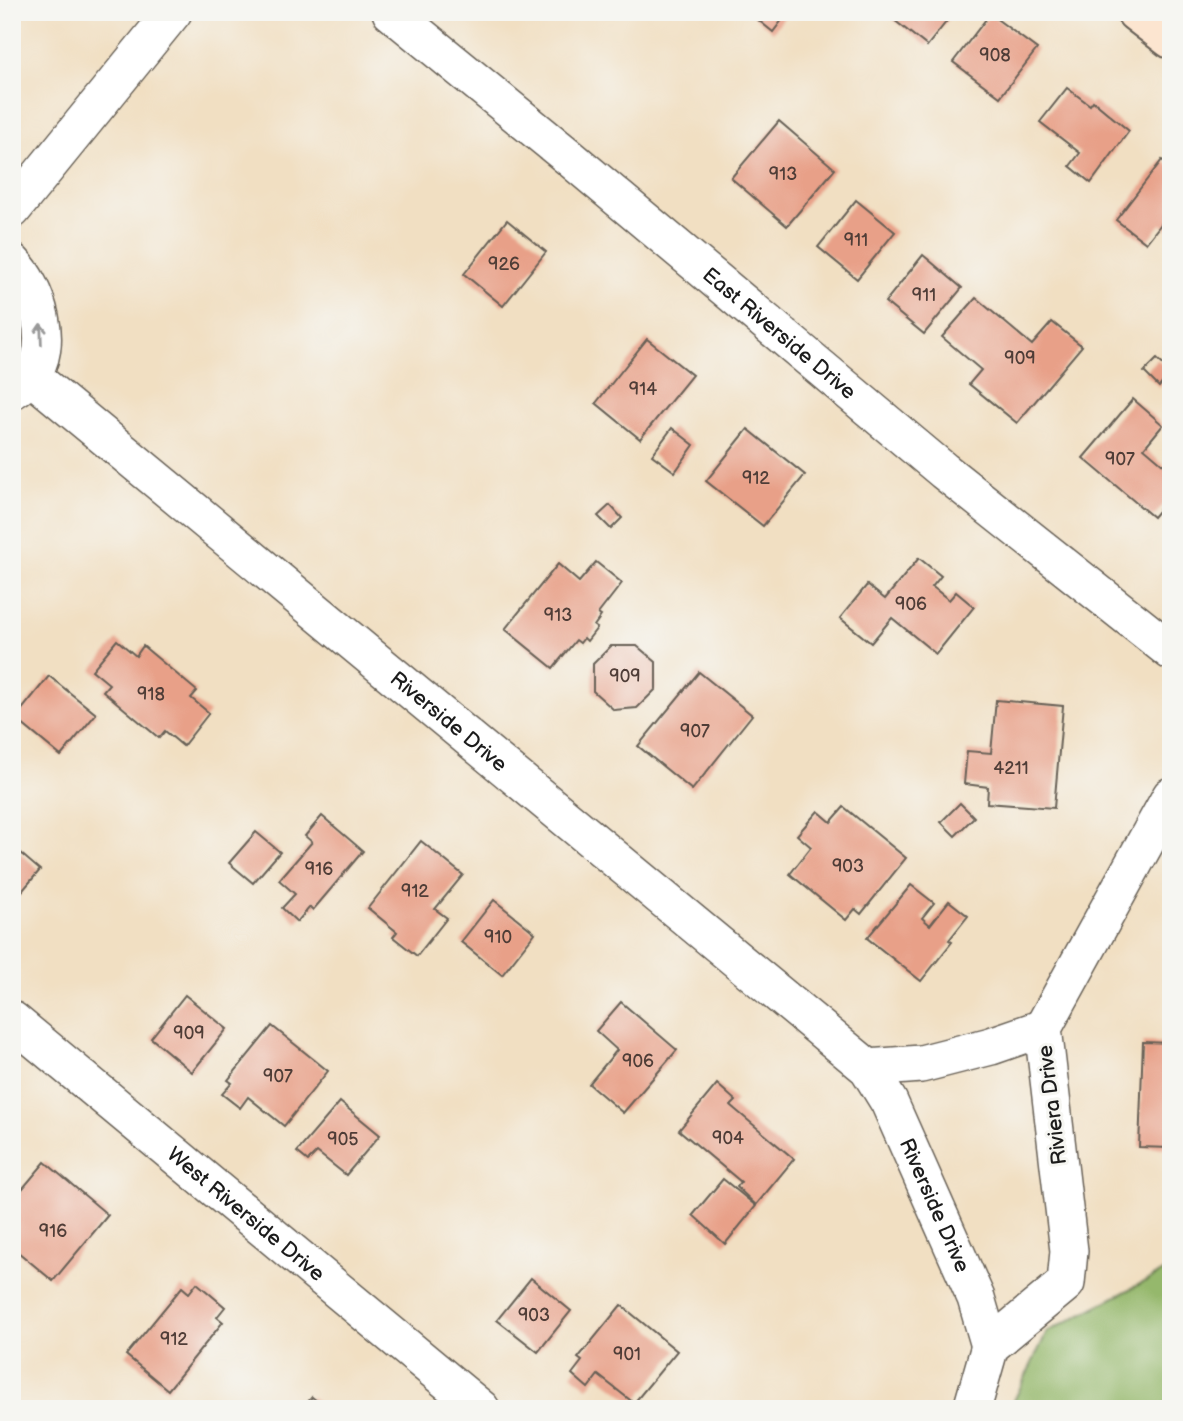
<svg xmlns="http://www.w3.org/2000/svg" width="1183" height="1421" font-family="'Balsamiq Sans',sans-serif">
	<style>
		.forest { fill: #95b86c; stroke: #586a44; stroke-width: 2 }
		.building { fill: #e8a088 }
		.lines { fill: none; stroke-linecap: round; stroke-linejoin: round }
		.street-casing { stroke: #676056; stroke-width: 40 }
		.secondary-casing { stroke: #676056; stroke-width: 42 }
		.street { stroke: #fff; stroke-width: 37 }
		.secondary { stroke: #fce5d0; stroke-width: 38 }
		.oneway { stroke: #999 }
		.labels { text-anchor: middle; stroke-width: 6; stroke-linejoin: round; paint-order: stroke }
		.number-label { font-size: 18px; fill: #4f3d37 }
		.street-label { font-size: 21px; fill: #1c1c1c; stroke: #f6f6f2 }
	</style>
	<rect width="100%" height="100%" fill="#f6f6f2"/>
	<filter id="ink" filterUnits="userSpaceOnUse"><feTurbulence type="fractalNoise" baseFrequency=".0143" numOctaves="2"/><feDisplacementMap in="SourceGraphic" scale="14" xChannelSelector="R" yChannelSelector="G"/><feConvolveMatrix kernelMatrix="1 2 1 2 8 2 1 2 1" color-interpolation-filters="sRGB"/></filter>
	<filter id="wash" filterUnits="userSpaceOnUse"><feTurbulence type="fractalNoise" baseFrequency=".00686" numOctaves="4" result="noise"/><feDisplacementMap in="SourceGraphic" scale="28" xChannelSelector="R" yChannelSelector="G"/><feGaussianBlur stdDeviation="1.57" result="paint"/><feColorMatrix in="noise" values="0 0 0 0 0 0 0 0 0 0 0 0 0 0 0 0 0 1.4 0 .05"/><feComposite in="paint" operator="in"/></filter>
	<g filter="url(#wash)">
		<rect width="100%" height="100%" fill="#f1dfc2"/>
		<path class="forest" d="M1171,1268V1409H1010L1047,1332Z"/>
		<g id="blocks">
			<g class="building">
				<path d="M754,12H788L773,32L752,15Z"/>
				<path d="M884,12H954L927,46Z"/>
				<path d="M990,14L1037,49L1000,97L953,62Z"/>
				<path d="M1067,88L1090,105L1093,101L1129,131L1091,183L1070,166L1080,153L1040,122Z"/>
				<path d="M779,121L835,169L787,226L731,178Z"/>
				<path d="M1162,160L1171,167V231L1161,224L1146,243L1116,220Z"/>
				<path d="M856,200L895,232L857,279L818,247Z"/>
				<path d="M507,220L546,252L503,306L464,274Z"/>
				<path d="M923,255L962,288L924,334L885,302Z"/>
				<path d="M976,298L1032,345L1052,322L1082,346L1017,423L969,384L981,370L942,337Z"/>
				<path d="M647,339L692,375L640,439L596,403Z"/>
				<path d="M1157,359L1171,372L1159,387L1144,372Z"/>
				<path d="M1133,399L1163,425L1144,448L1171,471V496L1153,517L1083,458Z"/>
				<path d="M672,428L694,445L675,472L652,455Z"/>
				<path d="M748,429L805,475L763,526L706,481Z"/>
				<path d="M610,505L622,518L611,529L598,516Z"/>
				<path d="M919,558L941,576L932,587L934,588L949,600L956,592L974,607L936,654L892,618L871,643L840,618L867,585L885,599Z"/>
				<path d="M596,562L622,583L598,614L601,616L594,626L597,628L587,641L584,638L580,643L576,640L553,668L505,629L558,564L579,582Z"/>
				<path d="M117,640L136,656L143,646L197,691L191,698L209,713L183,746L165,731L159,738L103,691L109,684L92,670Z"/>
				<path d="M611,646H637L656,662V689L637,708L614,710L593,691V664Z"/>
				<path d="M699,672L752,715L692,790L638,746Z"/>
				<path d="M49,676L96,714L61,756L15,718Z"/>
				<path d="M996,700L1063,706L1054,808L987,803L988,787L964,784L967,751L991,753Z"/>
				<path d="M960,803L974,817L955,836L941,822Z"/>
				<path d="M844,807L906,858L861,914L855,909L846,920L790,874L811,847L797,835L818,811L831,822Z"/>
				<path d="M322,816L363,851L313,910L310,907L297,922L282,908L295,894L279,880L312,842L305,836Z"/>
				<path d="M256,832L280,852L253,883L229,863Z"/>
				<path d="M421,841L463,875L435,909L447,918L417,956L393,937L397,932L368,908Z"/>
				<path d="M12,846L40,870L12,903Z"/>
				<path d="M911,885L934,903L922,918L930,925L949,901L968,916L949,940L952,942L921,981L867,938Z"/>
				<path d="M494,900L535,933L502,975L461,942Z"/>
				<path d="M185,995L227,1029L192,1072L151,1038Z"/>
				<path d="M621,1002L677,1050L623,1113L589,1084L617,1050L596,1031Z"/>
				<path d="M272,1026L328,1071L284,1126L248,1097L240,1108L222,1094L232,1083L228,1080Z"/>
				<path d="M1143,1042L1171,1043V1148L1139,1147Z"/>
				<path d="M717,1084L736,1101L731,1106L794,1159L756,1205L737,1187L741,1182L679,1130Z"/>
				<path d="M340,1102L380,1135L346,1175L317,1152L308,1161L297,1152Z"/>
				<path d="M45,1162L108,1215L53,1281L12,1247V1201Z"/>
				<path d="M723,1179L756,1206L725,1244L693,1215Z"/>
				<path d="M531,1278L571,1311L538,1352L497,1320Z"/>
				<path d="M197,1283L225,1307L217,1317L223,1322L168,1390L126,1355L182,1287L189,1293Z"/>
				<path d="M621,1305L677,1351L634,1403L598,1375L588,1388L572,1374L582,1361L578,1358Z"/>
				<path d="M312,1397L327,1409H302Z"/>
			</g>
		</g>
	</g>
	<g filter="url(#ink)">
		<use href="#blocks" fill-opacity="0" stroke="#676056" stroke-width="2"/>
		<g class="lines">
			<g class="street-casing">
				<g id="street">
					<path id="s1" d="M391,12L570,158L944,471L1171,651"/>
					<path d="M12,210L173,12"/>
					<path d="M12,262C37,287 56,346 30,377C26,382 18,386 13,390"/>
					<path id="s2" d="M31,376L868,1068L889,1102L976,1298L990,1346"/>
					<path id="s3" d="M12,1020L481,1409"/>
					<path d="M868,1068L921,1064L991,1046L1043,1028"/>
					<path d="M972,1409L990,1346L1066,1283L1069,1251L1043,1028L1171,796"/>
				</g>
			</g>
			<g class="secondary-casing">
				<path id="secondary" d="M1136,12L1171,39"/>
			</g>
			<use href="#street" class="street"/>
			<use href="#secondary" class="secondary"/>
		</g>
		<defs><path id="oneway-shaft" d="M-6 0H5M1.5-3L5.5 0L1.5 3" fill="none" stroke-width="1.6" stroke-linecap="round" stroke-linejoin="round" transform="scale(1.75)"/></defs>
		<use class="oneway" href="#oneway-shaft" transform="translate(41 334) rotate(-92)"/>
	</g>
	<g class="labels">
		<g class="number-label">
			<text x="995" y="61">908</text>
			<text x="783" y="180">913</text>
			<text x="856" y="246">911</text>
			<text x="504" y="270">926</text>
			<text x="924" y="301">911</text>
			<text x="1020" y="364">909</text>
			<text x="643" y="395">914</text>
			<text x="1120" y="465">907</text>
			<text x="756" y="484">912</text>
			<text x="911" y="610">906</text>
			<text x="558" y="621">913</text>
			<text x="625" y="682">909</text>
			<text x="151" y="700">918</text>
			<text x="695" y="737">907</text>
			<text x="1011" y="774">4211</text>
			<text x="848" y="872">903</text>
			<text x="319" y="875">916</text>
			<text x="415" y="897">912</text>
			<text x="498" y="943">910</text>
			<text x="189" y="1039">909</text>
			<text x="638" y="1067">906</text>
			<text x="278" y="1082">907</text>
			<text x="728" y="1144">904</text>
			<text x="343" y="1145">905</text>
			<text x="53" y="1237">916</text>
			<text x="534" y="1321">903</text>
			<text x="174" y="1345">912</text>
			<text x="627" y="1360">901</text>
		</g>
		<g class="street-label">
			<text dy="7" stroke="none"><textPath href="#s1" startOffset="504">East Riverside Drive</textPath></text>
			<text dy="7" stroke="none"><textPath href="#s2" startOffset="542">Riverside Drive</textPath></text>
			<text transform="translate(1052 1105) rotate(-97)" y="7">Riviera Drive</text>
			<text dy="7" stroke="none"><textPath href="#s2" startOffset="1239">Riverside Drive</textPath></text>
			<text dy="7" stroke="none"><textPath href="#s3" startOffset="304">West Riverside Drive</textPath></text>
		</g>
	</g>
	<rect width="1183" height="1421" fill="none" stroke="#f6f6f2" stroke-width="42"/>
</svg>
